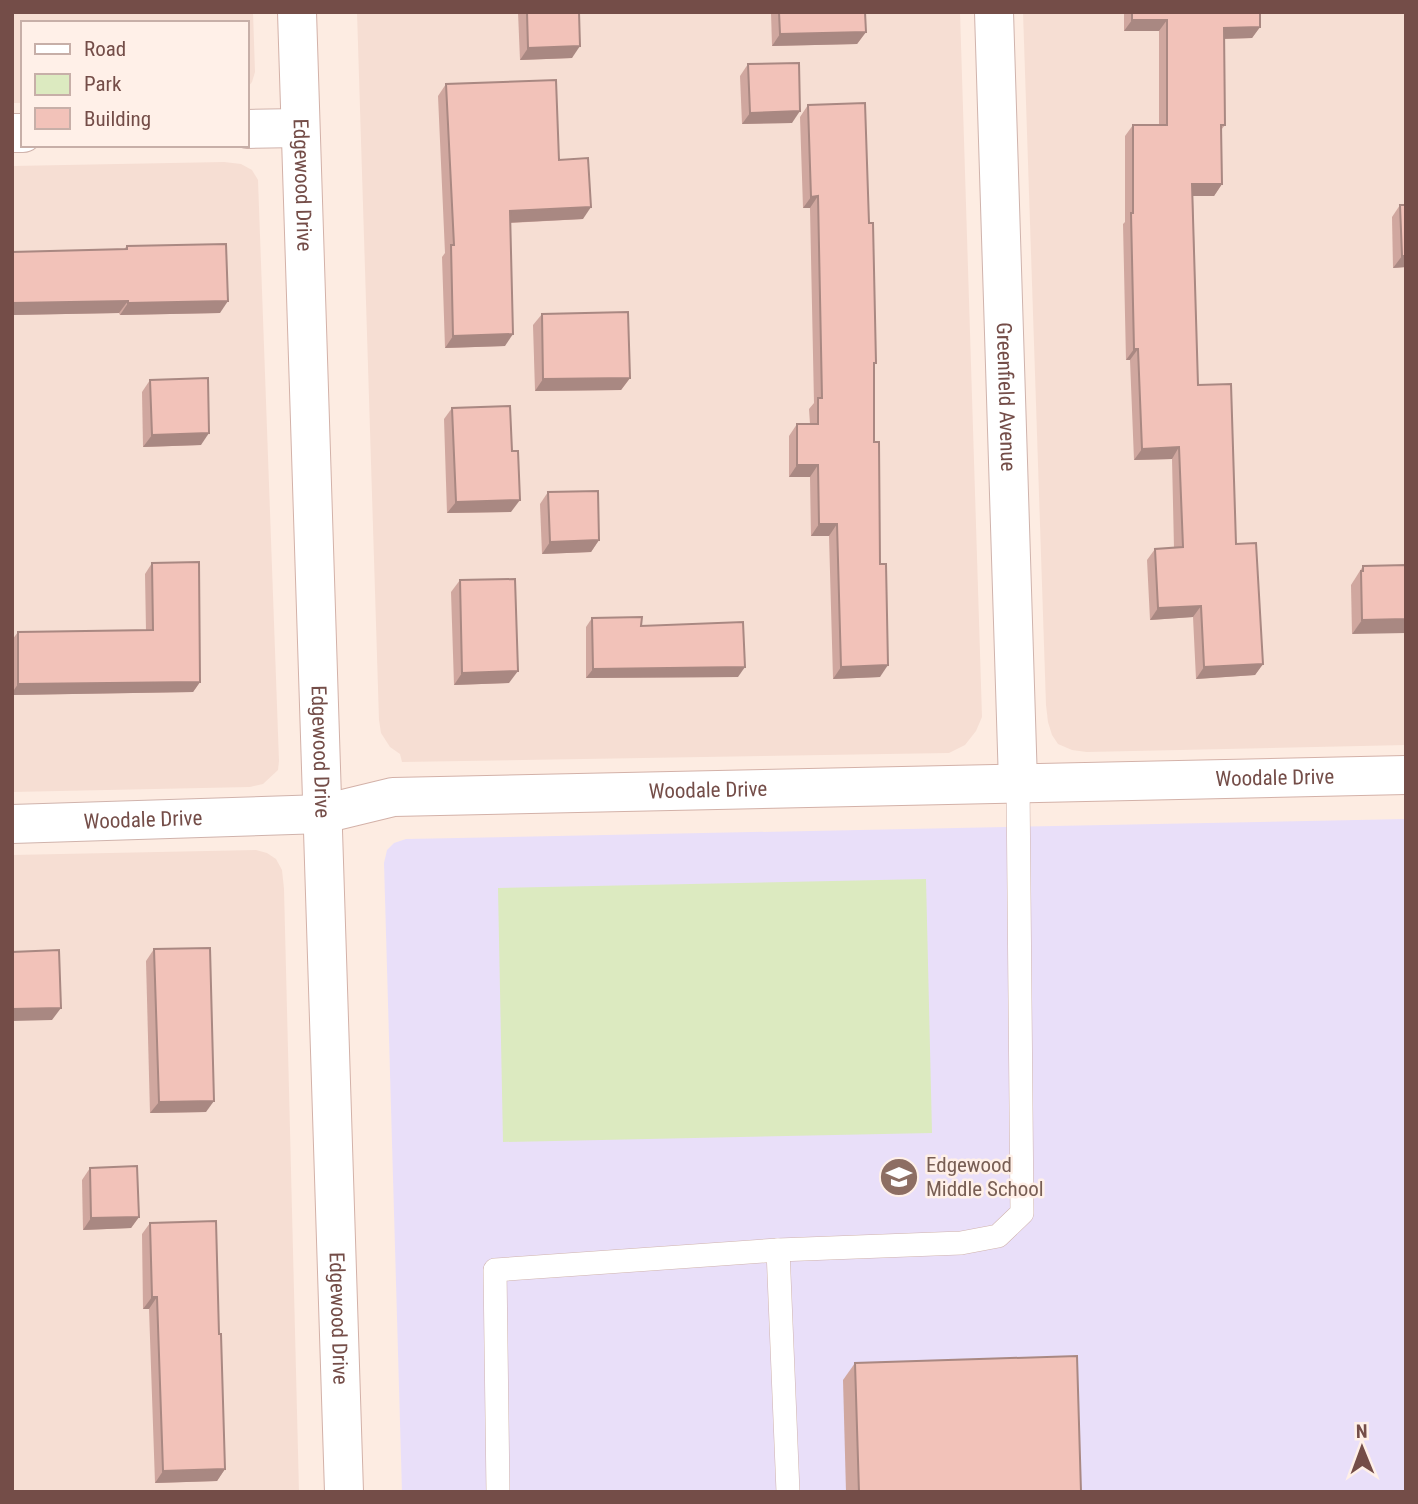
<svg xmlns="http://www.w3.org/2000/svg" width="1418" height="1504" font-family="'Roboto Condensed',sans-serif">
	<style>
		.residential { fill: #f6ded3 }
		.education { fill: #e9dff9 }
		.green { fill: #dceac0 }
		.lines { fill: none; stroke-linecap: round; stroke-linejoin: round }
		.lane-casing { stroke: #d0b3ac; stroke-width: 24 }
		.street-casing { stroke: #d0b3ac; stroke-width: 40 }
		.secondary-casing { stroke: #d3b1a8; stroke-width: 40 }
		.lane { stroke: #fff; stroke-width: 23 }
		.street { stroke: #fff; stroke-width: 38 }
		.secondary { stroke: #fff; stroke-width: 38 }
		.wall { fill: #d0a79f }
		.shaded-wall { fill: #a98882 }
		.building { fill: #f2c2b9; stroke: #a98882; stroke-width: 2 }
		.labels { text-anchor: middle; stroke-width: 5; stroke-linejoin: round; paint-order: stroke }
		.street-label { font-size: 21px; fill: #744d48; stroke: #fff0e8 }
		.education-label { font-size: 21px; fill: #785e54; stroke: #fff0e8; text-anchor: start }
	</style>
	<rect width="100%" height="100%" fill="#fdece2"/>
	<g class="residential">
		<path d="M12,12H253L255,72L252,82L247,88V23H23V103H12Z"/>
		<path d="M357,12H960L982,717L976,731L965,745L949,753L402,762L400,754L390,747L381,733L379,720Z"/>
		<path d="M1023,12H1406V745L1087,752L1072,750L1058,744L1052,735L1048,722L1046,705Z"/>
		<path d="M224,162L241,164L252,170L258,180L279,761L278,770L263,784L250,787L12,792V166Z"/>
		<path d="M256,850L267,853L276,859L282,870L284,889L299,1492H12V855Z"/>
	</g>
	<path class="education" d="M1406,819V1492H402L384,863L387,850L394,843L406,839Z"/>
	<path class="green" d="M926,879L932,1133L503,1142L498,888Z"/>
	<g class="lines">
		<g class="lane-casing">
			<g id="lane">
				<path d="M778,1250L788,1492"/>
				<path d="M498,1492L495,1270L778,1250L961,1243L998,1236L1022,1213L1018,783"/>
			</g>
		</g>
		<g class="street-casing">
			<g id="street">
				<path id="s1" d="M994,12L1018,783"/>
				<path d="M247,129L300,128"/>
				<path d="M12,133H23"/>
				<path id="s2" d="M12,824L323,814"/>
			</g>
		</g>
		<g class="secondary-casing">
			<g id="secondary">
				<path id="s3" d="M297,12L344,1492"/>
				<path id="s4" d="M323,814L393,797L1406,775"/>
			</g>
		</g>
		<use href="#lane" class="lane"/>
		<use href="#street" class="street"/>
		<use href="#secondary" class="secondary"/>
	</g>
	<g class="wall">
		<path d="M518,12H579L572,58L520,60Z"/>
		<path d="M771,12H865L866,32L857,44L772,46Z"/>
		<path d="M1124,12H1260V27L1252,38L1225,39V125L1221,130L1222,184L1214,196H1193L1198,385L1263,664L1255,675L1196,679L1193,617L1150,620L1147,560L1155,549L1174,548L1172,459L1134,460L1130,360H1126L1123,224L1125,222V136L1133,125H1159V31H1124Z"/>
		<path d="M748,64L792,123L742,124L740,76Z"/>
		<path d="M446,84L583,219L510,223L505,346L445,348L442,257L445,253L438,96Z"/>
		<path d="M808,105L874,366V442L880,677L833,679L829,536H811L810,477H789V436L797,424H810L809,409L814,403L810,208H803L800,117Z"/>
		<path d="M1400,205L1406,267L1393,268L1392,217Z"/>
		<path d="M127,246L220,313L120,315L119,313L12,315V252L124,249Z"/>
		<path d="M542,314L630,378L621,390L535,391L533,325Z"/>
		<path d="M150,380L201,445L143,447L142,392Z"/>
		<path d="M452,408L511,512L447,513L444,419Z"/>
		<path d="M548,492L599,540L591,552L542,554L540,504Z"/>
		<path d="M152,563L200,682L193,692L12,695V640L18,632L146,631L145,574Z"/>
		<path d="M1406,565L1352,634L1351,585L1363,566Z"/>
		<path d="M460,580L509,683L454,685L451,592Z"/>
		<path d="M592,618L641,626L738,677L586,678V627Z"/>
		<path d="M154,949L206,1112L150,1113L146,961Z"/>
		<path d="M90,1168L139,1217L131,1228L83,1230L82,1180Z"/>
		<path d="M150,1223L219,1334L225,1469L217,1481L155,1483L149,1309H143L142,1234Z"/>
		<path d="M855,1363L1081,1492H846L843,1380Z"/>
	</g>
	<g class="shaded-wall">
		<path d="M1132,20H1167L1159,31H1124Z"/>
		<path d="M1260,27L1252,38L1217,39L1224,28Z"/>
		<path d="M866,32L857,44L772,46L780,34Z"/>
		<path d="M580,46L572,58L520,60L528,48Z"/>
		<path d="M800,111L792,123L742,124L750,113Z"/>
		<path d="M1192,184H1222L1214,196H1185Z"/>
		<path d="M818,196L810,208H803L811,197Z"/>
		<path d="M591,207L583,219L501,223L510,211Z"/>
		<path d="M1402,256H1406V267L1393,268Z"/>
		<path d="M128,301L119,313L12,315V303Z"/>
		<path d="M228,301L220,313L120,315L128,303Z"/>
		<path d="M513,334L505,346L445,348L453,336Z"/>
		<path d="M1134,349H1138L1130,360H1126Z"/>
		<path d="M630,378L621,390L535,391L543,379Z"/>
		<path d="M209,433L201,445L143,447L152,435Z"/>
		<path d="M1179,447L1172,459L1134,460L1142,449Z"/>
		<path d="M797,465H818L810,477H789Z"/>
		<path d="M520,500L511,512L447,513L456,502Z"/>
		<path d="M819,524H837L829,536H811Z"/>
		<path d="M599,540L591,552L542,554L550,542Z"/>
		<path d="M1201,606L1193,617L1150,620L1158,608Z"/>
		<path d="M1406,619V633L1352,634L1362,620Z"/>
		<path d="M1263,664L1255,675L1196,679L1204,667Z"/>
		<path d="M888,665L880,677L833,679L841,667Z"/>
		<path d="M745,667L738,677L586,678L593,669Z"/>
		<path d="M518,671L509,683L454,685L462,673Z"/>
		<path d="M200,682L193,692L12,695V693L18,684Z"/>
		<path d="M61,1008L52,1020L12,1021V1009Z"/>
		<path d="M214,1101L206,1112L150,1113L159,1102Z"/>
		<path d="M139,1217L131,1228L83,1230L91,1218Z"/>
		<path d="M152,1297H157L149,1309H143Z"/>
		<path d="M225,1469L217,1481L155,1483L163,1471Z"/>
	</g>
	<g class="building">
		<path d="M527,12H579L580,46L528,48Z"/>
		<path d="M779,12H865L866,32L780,34Z"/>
		<path d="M1132,12H1260V27L1224,28L1225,125H1221L1222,184H1192L1198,385L1231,384L1236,544L1256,543L1263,664L1204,667L1201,606L1158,608L1155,549L1183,547L1179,447L1142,449L1138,349H1134L1131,213H1133V125H1167V20H1132Z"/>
		<path d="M799,63L800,111L750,113L748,64Z"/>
		<path d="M556,80L559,160L588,158L591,207L510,211L513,334L453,336L451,245H454L446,84Z"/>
		<path d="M865,103L869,223H873L876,363H874V442H879L880,564H886L888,665L841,667L837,524H819L818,465H797V424H818V398H822L818,196L811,197L808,105Z"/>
		<path d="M1400,205H1406V256H1402Z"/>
		<path d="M226,244L228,301L128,303V301L12,303V252L127,249V246Z"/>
		<path d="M628,312L630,378L543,379L542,314Z"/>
		<path d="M208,378L209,433L152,435L150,380Z"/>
		<path d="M510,406L512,451H518L520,500L456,502L452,408Z"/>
		<path d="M598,491L599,540L550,542L548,492Z"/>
		<path d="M199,562L200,682L18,684V632L153,630L152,563Z"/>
		<path d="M1406,565V619L1362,620L1361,571H1363V566Z"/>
		<path d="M515,579L518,671L462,673L460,580Z"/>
		<path d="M642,617L641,626L743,622L745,667L593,669L592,618Z"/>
		<path d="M210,948L214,1101L159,1102L154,949Z"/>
		<path d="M59,950L61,1008L12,1009V952Z"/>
		<path d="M137,1166L139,1217L91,1218L90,1168Z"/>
		<path d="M216,1221L219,1334H221L225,1469L163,1471L157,1297H152L150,1223Z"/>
		<path d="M1077,1356L1081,1492H859L855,1363Z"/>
	</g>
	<defs>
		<g id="school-disc" transform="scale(2.0125)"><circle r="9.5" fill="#8d6e63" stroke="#fff0e8"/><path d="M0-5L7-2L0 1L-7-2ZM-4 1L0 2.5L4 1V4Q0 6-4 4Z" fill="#fff"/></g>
	</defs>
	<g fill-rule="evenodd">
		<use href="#school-disc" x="899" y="1177"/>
	</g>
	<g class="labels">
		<g class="street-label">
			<text dy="7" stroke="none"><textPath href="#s3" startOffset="173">Edgewood Drive</textPath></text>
			<text dy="7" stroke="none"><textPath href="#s1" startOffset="385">Greenfield Avenue</textPath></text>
			<text dy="7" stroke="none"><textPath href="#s3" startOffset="740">Edgewood Drive</textPath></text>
			<text dy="7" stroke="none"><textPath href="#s4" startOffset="954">Woodale Drive</textPath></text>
			<text dy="7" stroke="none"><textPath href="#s4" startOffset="387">Woodale Drive</textPath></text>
			<text dy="7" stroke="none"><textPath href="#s2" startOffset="131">Woodale Drive</textPath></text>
			<text dy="7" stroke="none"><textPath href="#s3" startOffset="1307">Edgewood Drive</textPath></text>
		</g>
		<g class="education-label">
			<text x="926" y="1172">Edgewood<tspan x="926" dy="24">Middle School</tspan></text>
		</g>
	</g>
	<rect width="1418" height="1504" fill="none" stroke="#744d48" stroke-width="28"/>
	<rect x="21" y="21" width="228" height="126" fill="#fff0e8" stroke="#c7afa8" stroke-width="2"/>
	<rect x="35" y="44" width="35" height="10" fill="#ffffff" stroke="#c7afa8" stroke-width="2"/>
	<text x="84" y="56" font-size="21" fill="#744d48">Road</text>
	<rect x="35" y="74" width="35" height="21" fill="#dceac0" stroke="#c7afa8" stroke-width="2"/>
	<text x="84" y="91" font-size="21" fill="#744d48">Park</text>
	<rect x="35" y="108" width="35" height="21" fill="#f2c2b9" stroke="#c7afa8" stroke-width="2"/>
	<text x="84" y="126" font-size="21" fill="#744d48">Building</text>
	<g transform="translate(1362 1448) rotate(359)" stroke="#fff0e8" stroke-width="5" paint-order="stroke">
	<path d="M0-5L12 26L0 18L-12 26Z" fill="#744d48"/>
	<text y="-10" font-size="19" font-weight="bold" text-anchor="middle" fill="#744d48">N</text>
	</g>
</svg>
